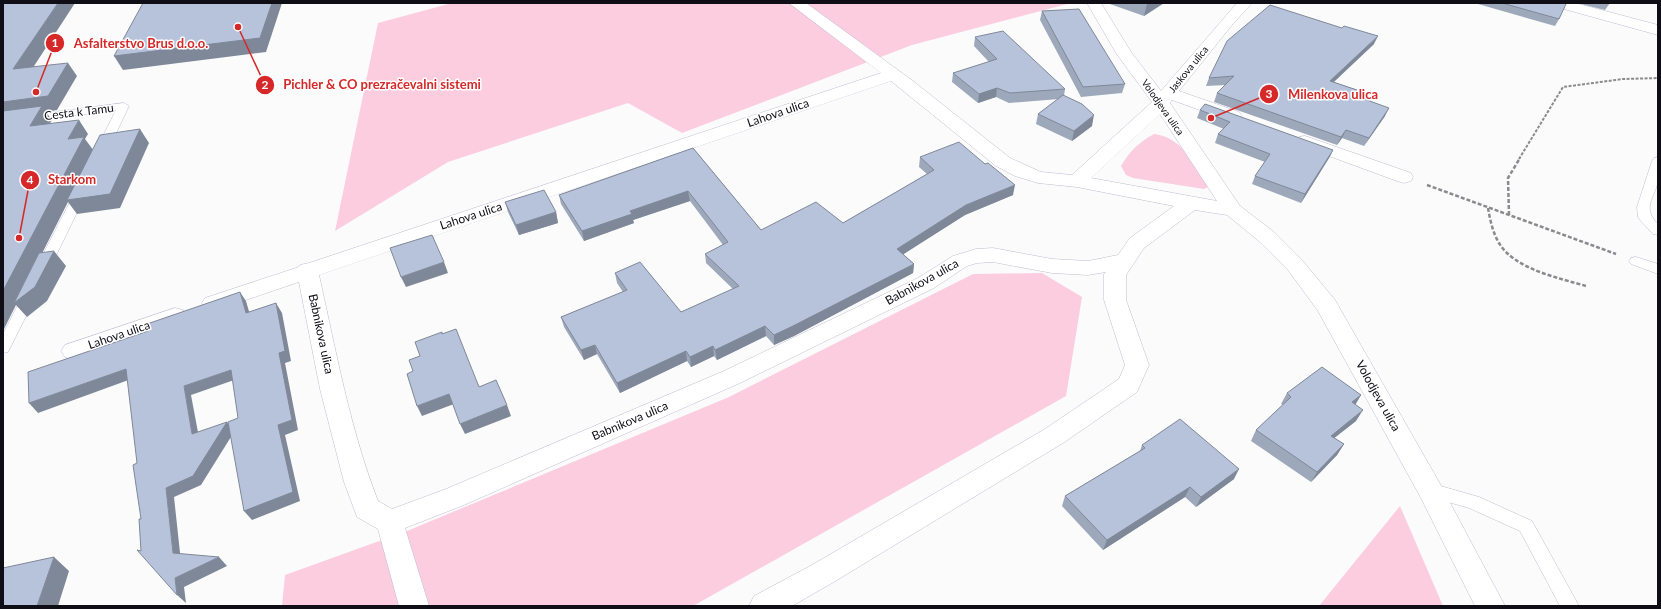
<svg xmlns="http://www.w3.org/2000/svg" width="1661" height="609" viewBox="0 0 1661 609" font-family="Lato,sans-serif">
<style>
.green{fill:#fccddf}
.lines{fill:none;stroke-linecap:round;stroke-linejoin:round}
.lane-casing{stroke:#c0bcd5;stroke-width:1}
.street-casing{stroke:#c0bcd5;stroke-width:1}
.path-far1{stroke:#8b8a8e;stroke-width:2;stroke-dasharray:3 1.5;stroke-linecap:butt}
.path{stroke:#8b8a8e;stroke-width:2.5;stroke-dasharray:4 2;stroke-linecap:butt}
.lane{fill:#fff;fill-rule:evenodd}
.street{fill:#fff;fill-rule:evenodd}
.wall{fill:#9da8bb}
.shaded-wall{fill:#7f8899}
.building{fill:#b6c3da;stroke:#7f8899}
.labels{text-anchor:middle;stroke-width:3;stroke-linejoin:round;paint-order:stroke}
.far-street-label{font-size:10px;fill:#0f0d15;stroke:#fff}
.street-label{font-size:12px;fill:#0f0d15;stroke:#fff}
.leader{fill:none;stroke:#d62828;stroke-width:1.5}
.callout-dot{fill:#d62828;stroke:#fff;stroke-width:1.5}
.mark-label{font-size:12px;text-anchor:middle;font-weight:bold;fill:#fff}
.callout-label{font-size:13px;text-anchor:middle;font-weight:bold;fill:#d62828;stroke:#fff;stroke-width:3;stroke-linejoin:round;paint-order:stroke}
</style>
<rect width="100%" height="100%" fill="#fbfbfb"/>
<g class="green">
<path d="M452,3H1071L912,45L682,133L628,103L448,162L335,231L378,23Z"/>
<path d="M1154,134C1180,136 1196,165 1210,186L1204,189L1133,178L1126,175L1121,166C1129,152 1139,142 1154,134Z"/>
<path d="M1042,273L1082,297L1066,396L693,606H282L285,575L407,531L729,397L973,274Z"/>
<path d="M1400,506L1443,606H1319Z"/>
</g>
<g class="lines">
<g class="lane-casing">
<g id="lane">
<path d="M124,103L129,106L108,150L106,152H98L96,150L116,110L3,125V119Z"/>
<path d="M1658,157C1658,165 1659,173 1658,180C1655,199 1641,207 1658,224V235L1653,234L1640,220L1638,217L1637,207L1652,161L1654,158Z"/>
<path d="M81,188L85,189L87,192L50,268L48,271L43,273L38,271L36,268L75,192L77,189Z"/>
<path d="M1636,257L1658,264V274L1631,264L1629,261L1631,258Z"/>
<path d="M30,289L35,291L37,294L8,352L3,353V334L25,291Z"/>
<path d="M1430,483L1479,497L1532,521L1579,606H1560L1520,531L1469,508L1424,495L1422,490L1424,485Z"/>
</g>
</g>
<g class="street-casing">
<g id="street">
<path d="M789,3H806L913,81L1010,158L1041,172L1072,175L1152,102L1116,53L1087,3H1101L1131,52L1161,91L1237,3H1252L1232,25L1179,91L1239,112L1242,116L1239,120L1233,121L1227,120L1172,100L1170,103L1240,206L1274,232L1302,260L1335,300L1439,482L1505,606H1475L1421,498L1318,311L1288,270L1260,242L1227,215L1195,210L1144,248L1126,275V300L1149,365L1137,392L1063,443L832,583L792,606H749L754,596L812,565L1045,429L1119,379L1125,365L1104,300V274L1106,272L1088,275L1052,273L993,262L977,263L967,266L934,288L740,383L464,505L405,528L429,606H399L378,529L357,517L344,482L320,389L299,282L213,311L205,308L202,303L205,298L299,267L300,265L309,263L881,73ZM891,81L996,166L1015,176L1038,183L1077,187L1174,206L1130,238L1118,255L1088,261L1052,259L993,248L976,249L953,256L918,278L724,371L446,489L392,509L378,501C350,429 336,351 319,275ZM1160,114L1217,201L1091,178Z"/>
<path d="M1551,3H1575L1658,25V35L1553,6Z"/>
<path d="M1305,136L1411,173L1413,177L1411,181L1404,183L1397,181L1299,145L1296,141L1299,137Z"/>
<path d="M175,308L183,310L186,316L183,322L73,360L65,357L61,351L65,345Z"/>
</g>
</g>
<path class="path-far1" d="M1519,159L1563,87L1623,79L1658,78"/>
<g class="path">
<path d="M1427,185L1616,254"/>
<path d="M1488,208C1490,220 1493,233 1499,243C1514,269 1559,278 1586,286"/>
<path d="M1509,215L1508,178L1520,158"/>
</g>
<use href="#lane" class="lane"/>
<use href="#street" class="street"/>
</g>
<g class="wall">
<path d="M1107,3H1164L1144,16Z"/>
<path d="M1479,3H1564L1559,19L1555,26L1478,4Z"/>
<path d="M1577,3H1610L1605,10Z"/>
<path d="M1042,11L1125,84L1122,93L1081,97L1040,20Z"/>
<path d="M1342,28L1374,44L1334,82L1357,90L1354,96L1385,116L1364,146L1342,138L1337,145L1214,102L1217,93L1225,85L1206,86L1209,78Z"/>
<path d="M975,37L1065,89L1064,96L1092,126L1072,141L1036,124L1038,114L1059,99L1009,103L996,97L978,103L952,82L953,73L989,62L974,46Z"/>
<path d="M1200,110L1333,150L1329,158L1301,203L1252,184L1255,176L1265,162L1215,143L1218,134L1224,129L1197,118Z"/>
<path d="M693,148L761,230L843,223L927,174L919,167L920,157L1013,195L965,215L903,254L914,264L913,273L794,336L774,345L766,336L717,360L714,356L691,367L687,361L620,393L597,354L584,360L564,327L561,317L623,292L617,283L615,273L681,312L733,289L706,263L705,254L723,245L690,201L633,220L634,223L584,241L561,204L559,195Z"/>
<path d="M505,202L556,212L558,223L519,235L508,212Z"/>
<path d="M1287,393L1361,395L1355,405L1356,421L1334,438L1344,444L1337,455L1311,482L1251,441L1256,430L1283,405L1281,404Z"/>
<path d="M1142,445L1234,479L1196,507L1185,497L1103,550L1062,506L1065,496L1140,451Z"/>
</g>
<g class="shaded-wall">
<path d="M58,3H75L23,83L13,69Z"/>
<path d="M272,3H282L266,52L123,70L114,56Z"/>
<path d="M1148,3H1164L1144,16L1147,4Z"/>
<path d="M1378,36L1374,44L1326,89L1330,81Z"/>
<path d="M68,63L77,76L57,110L46,112L52,120L40,140L3,117V102Z"/>
<path d="M997,88L996,97L978,103L979,94Z"/>
<path d="M1389,108L1385,116L1364,146L1369,138Z"/>
<path d="M1094,115L1092,126L1072,141L1074,131Z"/>
<path d="M79,120L88,134L85,139L94,151L140,129L149,143L120,208L77,214L68,202L19,299L54,251L66,266L47,301L27,317L16,305L3,331V291L68,139Z"/>
<path d="M1346,130L1342,138L1337,145L1341,137Z"/>
<path d="M1333,150L1329,158L1301,203L1305,194Z"/>
<path d="M1015,185L1013,195L965,215L896,259L897,249L966,205Z"/>
<path d="M688,191L690,201L633,220L634,223L584,241L582,231L630,211Z"/>
<path d="M556,212L558,223L519,235L516,225Z"/>
<path d="M444,262L448,273L406,287L401,277Z"/>
<path d="M914,264L913,273L794,336L774,345V335Z"/>
<path d="M240,292L246,301L252,322L246,313Z"/>
<path d="M276,303L282,313L291,361L285,363L298,430L285,435L300,501L252,520L244,511L278,425L279,353Z"/>
<path d="M765,326L766,336L717,360L715,350Z"/>
<path d="M595,345L597,354L584,360L581,350Z"/>
<path d="M713,346L714,356L691,367L690,357Z"/>
<path d="M686,351L687,361L620,393L617,383Z"/>
<path d="M126,369L134,378L38,413L29,403Z"/>
<path d="M231,370L237,379L191,395L200,443L192,434L184,386Z"/>
<path d="M449,394L454,404L422,416L417,406Z"/>
<path d="M1361,395L1355,405L1352,402Z"/>
<path d="M507,405L511,416L465,434L460,424Z"/>
<path d="M1363,410L1356,421L1324,446L1331,436Z"/>
<path d="M227,422L234,432L201,485L174,497L181,562L173,553L166,488Z"/>
<path d="M1344,444L1337,455L1311,482L1317,472Z"/>
<path d="M1239,469L1234,479L1196,507L1201,497Z"/>
<path d="M1190,487L1185,497L1103,550L1107,540Z"/>
<path d="M54,557L69,571L58,606H37Z"/>
<path d="M219,557L227,566L184,587L186,603L177,595L175,578Z"/>
</g>
<g class="building">
<path d="M3,3H58L13,69L68,63L48,96L3,102Z"/>
<path d="M143,3H272L260,38L114,56Z"/>
<path d="M1502,3H1564L1566,4L1559,19Z"/>
<path d="M1270,5L1342,28L1344,26L1378,36L1330,81L1357,90L1353,95L1389,108L1369,138L1346,130L1341,137L1217,93L1234,76L1209,78L1227,41Z"/>
<path d="M1079,9L1125,84L1083,87L1042,11Z"/>
<path d="M1003,31L1065,89L1010,93L997,88L979,94L953,73L997,59L975,37Z"/>
<path d="M1063,95L1082,104L1094,115L1074,131L1038,114Z"/>
<path d="M1205,104L1333,150L1305,194L1255,176L1270,154L1218,134L1230,122L1200,110Z"/>
<path d="M42,106L30,126L79,120L68,139L84,137L3,291V111Z"/>
<path d="M140,129L110,194L67,200L100,135Z"/>
<path d="M959,142L985,164L988,163L1015,185L966,205L897,249L914,264L793,326L774,335L765,326L715,350L713,346L690,357L686,351L617,383L595,345L581,350L561,317L627,290L615,273L640,262L681,312L739,286L705,254L728,242L688,191L630,211L632,214L582,231L559,195L693,148L761,230L816,202L843,223L934,170L920,157Z"/>
<path d="M544,190L556,212L516,225L505,202Z"/>
<path d="M432,235L444,262L401,277L390,248Z"/>
<path d="M54,251L35,287L14,303L39,253Z"/>
<path d="M240,292L246,313L276,303L285,351L279,353L292,420L278,425L293,492L244,511L228,422L238,418L231,370L184,386L192,434L227,422L193,476L166,488L173,553L219,557L175,578L177,595L137,550L141,551L139,519H141L133,465L137,463L126,369L29,403L28,372L148,331L147,324Z"/>
<path d="M456,329L479,387L496,380L507,405L460,424L449,394L417,406L407,374L413,371L409,360L420,356L415,342L442,332V334Z"/>
<path d="M1322,367L1361,395L1352,402L1363,410L1331,436L1344,444L1317,472L1256,430L1291,397L1287,393Z"/>
<path d="M1180,419L1239,469L1201,497L1190,487L1107,540L1065,496L1145,448L1142,445Z"/>
<path d="M54,557L37,606H3V568Z"/>
</g>
<g class="labels">
<g class="far-street-label">
<text transform="translate(1188 69) rotate(-51)" y="4">Jaskova ulica</text>
<text transform="translate(1163 107) rotate(55)" y="4">Volodjeva ulica</text>
</g>
<g class="street-label">
<text transform="translate(79 112) rotate(-7)" y="4">Cesta k Tamu</text>
<text transform="translate(778 113) rotate(-19)" y="4">Lahova ulica</text>
<text transform="translate(471 216) rotate(-18)" y="4">Lahova ulica</text>
<text transform="translate(922 282) rotate(-29)" y="4">Babnikova ulica</text>
<text transform="translate(321 334) rotate(78)" y="4">Babnikova ulica</text>
<text transform="translate(119 335) rotate(-19)" y="4">Lahova ulica</text>
<text transform="translate(1378 396) rotate(61)" y="4">Volodjeva ulica</text>
<text transform="translate(630 421) rotate(-23)" y="4">Babnikova ulica</text>
</g>
</g>
<path class="leader" d="M36 92L55 43M238 27L265 85M1211 118L1269 94M19 238L30 180"/>
<g class="callout-dot">
<circle cx="36" cy="92" r="4"/>
<circle cx="238" cy="27" r="4"/>
<circle cx="1211" cy="118" r="4"/>
<circle cx="19" cy="238" r="4"/>
<circle cx="55" cy="43" r="10"/>
<circle cx="265" cy="85" r="10"/>
<circle cx="1269" cy="94" r="10"/>
<circle cx="30" cy="180" r="10"/>
</g>
<g class="mark-label">
<text x="55" y="47">1</text>
<text x="265" y="89">2</text>
<text x="1269" y="98">3</text>
<text x="30" y="184">4</text>
</g>
<g class="callout-label">
<text x="141" y="48">Asfalterstvo Brus d.o.o.</text>
<text x="382" y="89">Pichler &amp; CO prezračevalni sistemi</text>
<text x="1333" y="99">Milenkova ulica</text>
<text x="72" y="184">Starkom</text>
</g>
<rect width="1661" height="609" fill="none" stroke="#0f0d15" stroke-width="8"/>
</svg>
